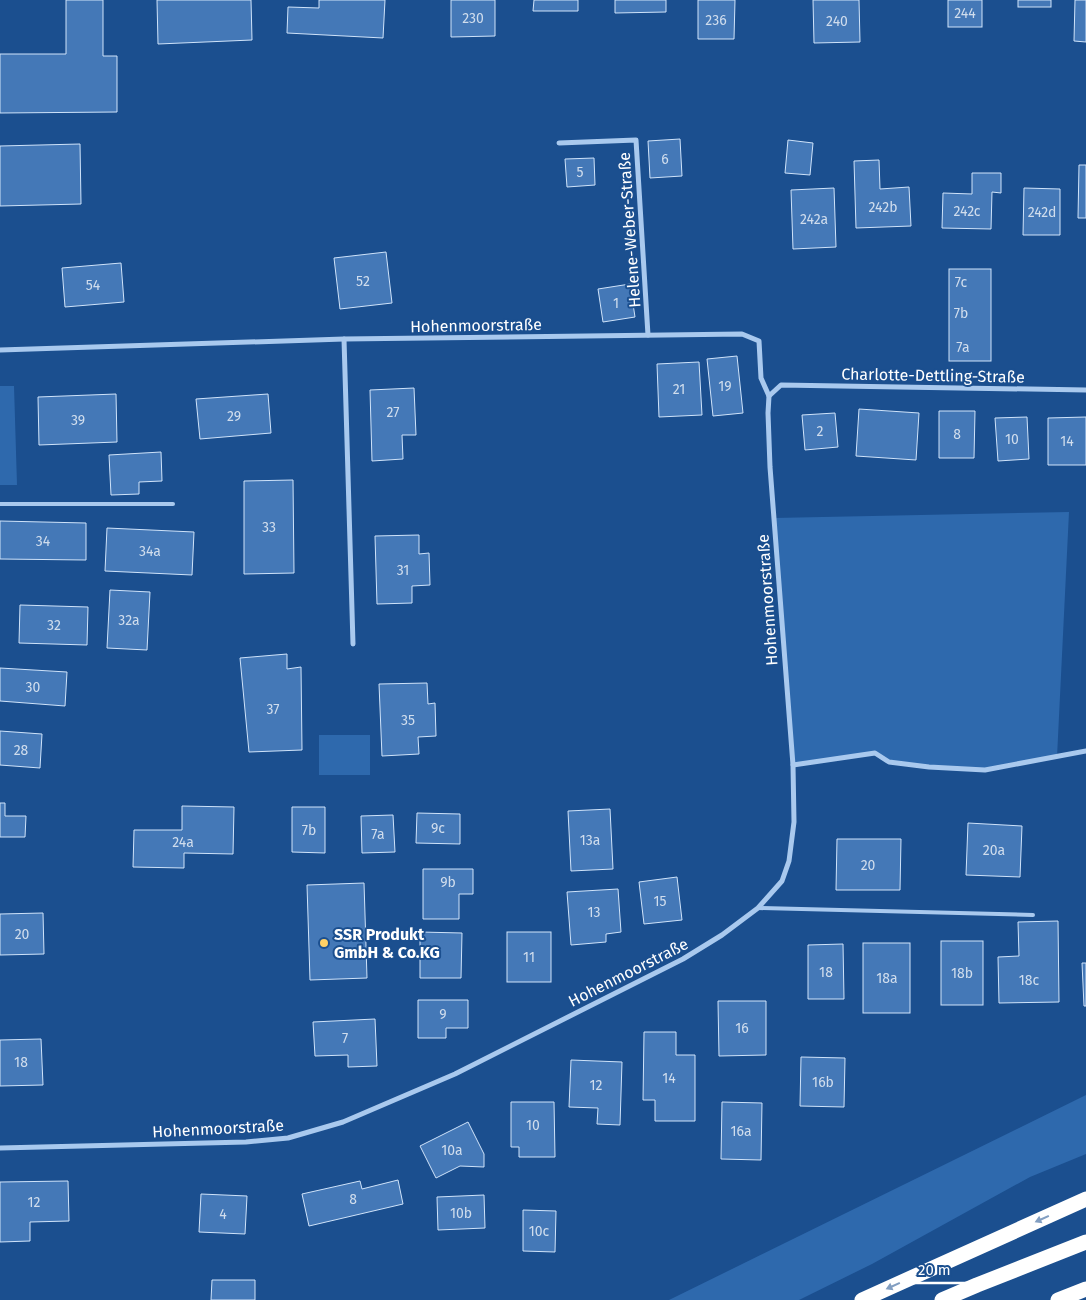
<svg xmlns="http://www.w3.org/2000/svg" width="1086" height="1300" viewBox="0 0 1086 1300" font-family="'Fira Sans',sans-serif">
<style>
.green{fill:#2e69ad}
.building{fill:#4478b7;stroke:#cfe3fa}
.lines{fill:none;stroke-linecap:round;stroke-linejoin:round}
.lane{stroke:#a9c9ee;stroke-width:4}
.street{stroke:#a9c9ee;stroke-width:5}
.highway{stroke:#fff;stroke-width:15}
.oneway{fill:#829ec1}
.poi-dot{fill:#ffd166;stroke:#1b4f8f;stroke-width:2}
.labels{text-anchor:middle;stroke-width:4;stroke-linejoin:round;paint-order:stroke}
.number-label{font-size:14px;fill:#d0dded}
.street-label{font-size:16px;fill:#fff;stroke:#1b4f8f}
.poi-label{font-size:16px;font-weight:bold;fill:#fff;stroke:#1b4f8f;text-anchor:start}
</style>
<rect width="100%" height="100%" fill="#1b4f8f"/>
<g class="green">
<path d="M0,386H14L17,485H0Z"/>
<path d="M1069,512L1057,757L985,770L889,762L875,753L793,765L774,518Z"/>
<rect x="319" y="735" width="51" height="40"/>
<path d="M1086,1095V1154L1030,1177L872,1264L799,1300H669Z"/>
</g>
<g class="building">
<path d="M66,0H103V56H117V112L0,113V54H66Z"/>
<path d="M157,0H251L252,40L158,44Z"/>
<path d="M319,0H385L383,38L287,33L288,7L319,8Z"/>
<path d="M451,0H495V36L451,37Z"/>
<path d="M534,0H578V11H533Z"/>
<path d="M615,0H666V12L615,13Z"/>
<path d="M698,0H735L734,39H698Z"/>
<path d="M813,0H859L860,42L814,43Z"/>
<rect x="948" y="0" width="34" height="27"/>
<rect x="1018" y="0" width="33" height="7"/>
<path d="M1075,0H1086V42L1074,41Z"/>
<path d="M680,139L682,176L650,178L648,141Z"/>
<path d="M788,140L813,143L810,175L785,173Z"/>
<path d="M80,144L81,204L0,206V146Z"/>
<path d="M594,158L595,185L567,187L565,159Z"/>
<path d="M879,160L880,189L909,187L911,226L856,228L854,161Z"/>
<path d="M1079,165H1086V218H1078Z"/>
<path d="M972,173H1001V193L992,192L991,229L942,228L943,193L972,194Z"/>
<path d="M834,188L836,247L793,249L791,190Z"/>
<path d="M1024,188L1060,189V235H1023Z"/>
<path d="M386,252L392,303L340,309L334,258Z"/>
<path d="M121,263L124,302L65,307L62,268Z"/>
<rect x="949" y="269" width="42" height="92"/>
<path d="M630,284L635,317L603,322L598,289Z"/>
<path d="M737,356L743,413L713,416L707,359Z"/>
<path d="M699,362L702,415L659,417L657,364Z"/>
<path d="M414,388L416,435H402L403,459L372,461L370,390Z"/>
<path d="M116,394L117,442L39,445L38,397Z"/>
<path d="M268,394L271,433L200,439L196,399Z"/>
<path d="M859,409L919,413L916,460L856,456Z"/>
<path d="M939,411H975L974,458H939Z"/>
<path d="M835,413L838,447L805,450L802,415Z"/>
<path d="M1027,417L1029,459L998,461L995,418Z"/>
<path d="M1086,417V465H1048V418Z"/>
<path d="M161,452L162,481L139,482V494L111,495L109,455Z"/>
<path d="M293,480L294,573L244,574V481Z"/>
<path d="M0,521L86,523V560L0,559Z"/>
<path d="M107,528L194,532L192,575L105,571Z"/>
<path d="M419,535V554L429,553L430,585L412,586V603L377,604L375,536Z"/>
<path d="M110,590L150,592L147,650L107,648Z"/>
<path d="M20,605L88,607L87,645L19,643Z"/>
<path d="M287,654V669L301,667L302,750L249,752L240,658Z"/>
<path d="M0,668L67,672L65,706L0,701Z"/>
<path d="M427,683L428,704L435,703L436,736L418,737L419,754L382,756L379,684Z"/>
<path d="M0,731L42,734L40,768L0,765Z"/>
<path d="M0,803H5V816H26L25,837H0Z"/>
<path d="M182,806L234,807L233,854L184,853V868L133,867L134,830H182Z"/>
<path d="M292,807H325V853L292,852Z"/>
<path d="M610,809L613,869L571,871L568,811Z"/>
<path d="M417,813L460,814V844L416,843Z"/>
<path d="M393,815L395,852L362,853L361,816Z"/>
<path d="M968,823L1022,826L1020,877L966,875Z"/>
<path d="M837,839H901L900,890H836Z"/>
<path d="M423,869H473V894H459V919H423Z"/>
<path d="M677,877L682,920L644,924L639,882Z"/>
<path d="M364,883L367,978L310,980L307,885Z"/>
<path d="M618,889L621,932L606,934V942L571,945L567,892Z"/>
<path d="M43,913L44,954L0,955V914Z"/>
<path d="M1058,921L1059,1002L999,1003L998,957L1019,956L1018,922Z"/>
<path d="M420,932L462,933L461,978H420Z"/>
<rect x="507" y="932" width="44" height="50"/>
<rect x="941" y="941" width="42" height="64"/>
<rect x="863" y="943" width="47" height="70"/>
<path d="M843,944L844,999H808V945Z"/>
<path d="M1082,963H1086V1006H1084Z"/>
<path d="M418,1000H468V1028H446V1038H418Z"/>
<path d="M718,1001H766V1055L719,1056Z"/>
<path d="M375,1019L377,1066L348,1067V1055L315,1056L313,1022Z"/>
<path d="M644,1032H676V1055H695V1121H655V1100H643Z"/>
<path d="M41,1039L43,1085L0,1086V1040Z"/>
<path d="M801,1057L845,1058L844,1107L800,1106Z"/>
<path d="M571,1060L622,1062L620,1125L597,1124L598,1108L569,1107Z"/>
<path d="M511,1102H554L555,1157H519V1147H511Z"/>
<path d="M722,1102L762,1103L761,1160L721,1159Z"/>
<path d="M468,1122L484,1154V1167L460,1166L436,1178L420,1146Z"/>
<path d="M398,1180L403,1204L309,1226L302,1194L360,1181L362,1189Z"/>
<path d="M68,1181L69,1221L30,1222V1241L0,1242V1182Z"/>
<path d="M201,1194L247,1196L245,1234L199,1232Z"/>
<path d="M484,1195L485,1228L438,1230L437,1197Z"/>
<path d="M523,1210L556,1211L555,1252L523,1251Z"/>
<path d="M212,1280H255V1300H211Z"/>
</g>
<g class="lines">
<g class="lane">
<path d="M0,504H173"/>
<path d="M758,908L1033,915"/>
</g>
<g class="street">
<path d="M559,143L636,140L648,335"/>
<path d="M344,339L353,644"/>
<path d="M0,350L344,339L742,334L759,341L761,378L769,396"/>
<path d="M793,765L875,753L889,762L929,767L985,770L1086,751"/>
<path d="M0,1148L246,1142L288,1138L343,1122L455,1074L683,959L722,935L758,908L782,881L789,861L794,822L793,765L770,467L768,413L769,396L781,385L1086,390"/>
</g>
<g class="highway">
<path d="M862,1300L1086,1199"/>
<path d="M942,1300L977,1285L1086,1242"/>
<path d="M1058,1300L1086,1289"/>
</g>
</g>
<defs><path id="oneway-solid" d="M-6-.8H1V-3.2L6.5 0L1 3.2V.8H-6Z" transform="scale(1.25)"/></defs>
<g class="oneway">
<use href="#oneway-solid" transform="translate(1042 1219) rotate(156)"/>
<use href="#oneway-solid" transform="translate(893 1286) rotate(156)"/>
</g>
<circle class="poi-dot" cx="324" cy="943" r="5"/>
<g class="labels">
<g class="number-label">
<text x="965" y="18">244</text>
<text x="473" y="23">230</text>
<text x="716" y="25">236</text>
<text x="837" y="26">240</text>
<text x="665" y="164">6</text>
<text x="580" y="177">5</text>
<text x="883" y="212">242b</text>
<text x="967" y="216">242c</text>
<text x="1042" y="217">242d</text>
<text x="814" y="224">242a</text>
<text x="363" y="286">52</text>
<text x="961" y="287">7c</text>
<text x="93" y="290">54</text>
<text x="616" y="308">1</text>
<text x="961" y="318">7b</text>
<text x="963" y="352">7a</text>
<text x="725" y="391">19</text>
<text x="679" y="394">21</text>
<text x="393" y="417">27</text>
<text x="234" y="421">29</text>
<text x="78" y="425">39</text>
<text x="820" y="436">2</text>
<text x="957" y="439">8</text>
<text x="1012" y="444">10</text>
<text x="1067" y="446">14</text>
<text x="269" y="532">33</text>
<text x="43" y="546">34</text>
<text x="150" y="556">34a</text>
<text x="403" y="575">31</text>
<text x="129" y="625">32a</text>
<text x="54" y="630">32</text>
<text x="33" y="692">30</text>
<text x="273" y="714">37</text>
<text x="408" y="725">35</text>
<text x="21" y="755">28</text>
<text x="438" y="833">9c</text>
<text x="309" y="835">7b</text>
<text x="378" y="839">7a</text>
<text x="590" y="845">13a</text>
<text x="183" y="847">24a</text>
<text x="994" y="855">20a</text>
<text x="868" y="870">20</text>
<text x="448" y="887">9b</text>
<text x="660" y="906">15</text>
<text x="594" y="917">13</text>
<text x="22" y="939">20</text>
<text x="529" y="962">11</text>
<text x="826" y="977">18</text>
<text x="962" y="978">18b</text>
<text x="887" y="983">18a</text>
<text x="1029" y="985">18c</text>
<text x="443" y="1019">9</text>
<text x="742" y="1033">16</text>
<text x="345" y="1043">7</text>
<text x="21" y="1067">18</text>
<text x="669" y="1083">14</text>
<text x="823" y="1087">16b</text>
<text x="596" y="1090">12</text>
<text x="533" y="1130">10</text>
<text x="741" y="1136">16a</text>
<text x="452" y="1155">10a</text>
<text x="353" y="1204">8</text>
<text x="34" y="1207">12</text>
<text x="461" y="1218">10b</text>
<text x="223" y="1219">4</text>
<text x="539" y="1236">10c</text>
</g>
<g class="street-label">
<text transform="translate(629 230) rotate(-94)" y="6">Helene-Weber-Straße</text>
<text transform="translate(476 325) rotate(-1)" y="6">Hohenmoorstraße</text>
<text transform="translate(933 375) rotate(1)" y="6">Charlotte-Dettling-Straße</text>
<text transform="translate(767 600) rotate(-94)" y="6">Hohenmoorstraße</text>
<text transform="translate(628 972) rotate(-27)" y="6">Hohenmoorstraße</text>
<text transform="translate(218 1128) rotate(-3)" y="6">Hohenmoorstraße</text>
</g>
<g class="poi-label">
<text x="334" y="940">SSR Produkt<tspan x="334" dy="18">GmbH &amp; Co.KG</tspan></text>
</g>
</g>
<path d="M911 1275v8h75v-8" fill="none" stroke="#ffffff" stroke-width="2.5"/>
<text x="918" y="1275" font-size="15" fill="#ffffff" stroke="#1b4f8f" stroke-width="4" paint-order="stroke">20 m</text>
</svg>
